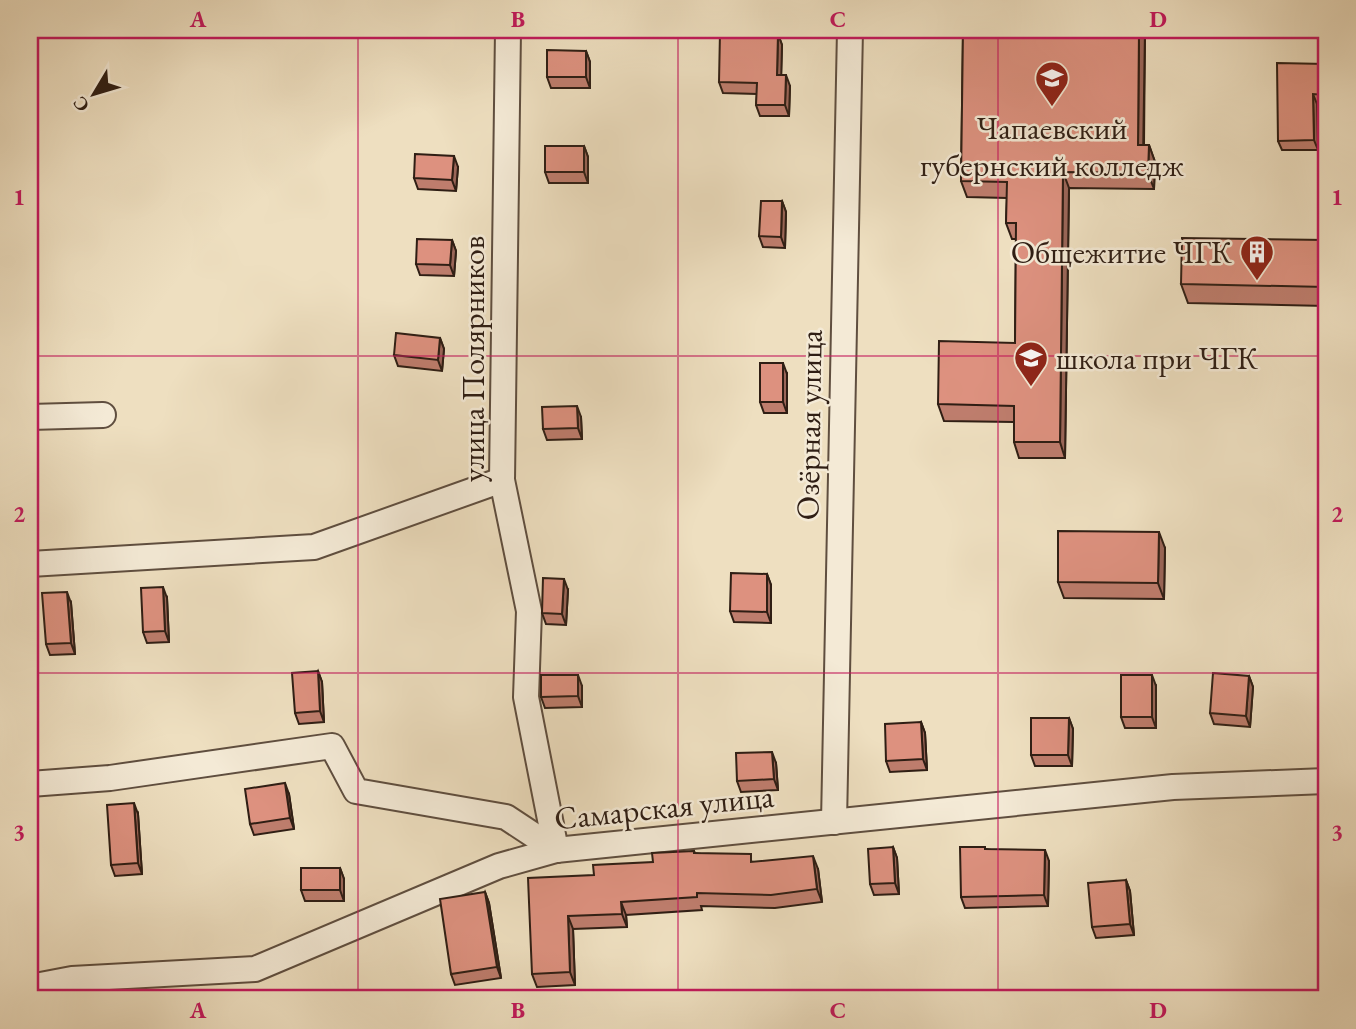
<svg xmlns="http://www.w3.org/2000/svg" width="1356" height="1029" viewBox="0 0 1356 1029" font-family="'EB Garamond',serif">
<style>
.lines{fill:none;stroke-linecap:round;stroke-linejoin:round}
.street-casing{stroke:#5f4e3f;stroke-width:28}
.street{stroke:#f4ead6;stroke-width:24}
.wall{fill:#be7d6d;stroke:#2f1e14;stroke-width:2}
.shaded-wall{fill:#9b6659;stroke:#2f1e14;stroke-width:2}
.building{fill:#dd917f;stroke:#2f1e14;stroke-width:2}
.grid{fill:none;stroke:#c2185b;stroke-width:2;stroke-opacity:0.55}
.labels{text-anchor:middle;stroke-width:5;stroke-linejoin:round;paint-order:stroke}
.poi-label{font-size:32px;fill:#2f1e14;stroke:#f4ead6}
.street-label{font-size:32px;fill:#2f1e14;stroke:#f4ead6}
.neatline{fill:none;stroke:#c2185b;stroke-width:2.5}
.grid-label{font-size:23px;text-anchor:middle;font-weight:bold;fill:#c2185b}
</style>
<rect width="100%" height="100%" fill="#eedfc0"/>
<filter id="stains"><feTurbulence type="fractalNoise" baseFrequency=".00286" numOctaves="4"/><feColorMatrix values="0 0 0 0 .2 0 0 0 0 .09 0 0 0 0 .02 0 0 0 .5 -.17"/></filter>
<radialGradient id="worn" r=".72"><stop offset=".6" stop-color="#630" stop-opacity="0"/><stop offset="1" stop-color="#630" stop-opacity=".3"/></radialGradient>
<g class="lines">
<g class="street-casing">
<g id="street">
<path d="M508,30L502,480L529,611L526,697L556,850"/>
<path d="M30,417L103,415"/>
<path d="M30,564L314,547L502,480"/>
<path d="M30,784L110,778L332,746L356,791L506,817L556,850"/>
<path d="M834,822L850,30"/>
<path d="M30,987L72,979L255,969L499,866L556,850L1173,787L1326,781"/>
</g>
</g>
<use href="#street" class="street"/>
</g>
<g class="wall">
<path d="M963,30H1145L1144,145H1149L1155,162L1154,189L1069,188L1065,458H1019L1014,442V422L944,421L938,404L1015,343L1016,239H1012L1006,223L1007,198L967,197L961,181Z"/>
<path d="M778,34L782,45L781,75L790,86L789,116H760L756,105L757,94L723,93L719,82Z"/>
<path d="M586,51L590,62V88H551L547,77Z"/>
<path d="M1326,64V104H1317L1318,150H1282L1278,141Z"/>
<path d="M584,146L588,157V183H549L545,172Z"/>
<path d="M458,167L456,191L418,189L414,178Z"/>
<path d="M782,201L786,212L785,248L763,247L759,236Z"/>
<path d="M452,240L456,251L454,276L420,275L416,264Z"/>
<path d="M1326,240V306L1188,303L1181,284Z"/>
<path d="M440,338L444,349L442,371L398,366L394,355Z"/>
<path d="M787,374V413H764L760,402Z"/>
<path d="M581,417L582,439L547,440L543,429Z"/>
<path d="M1165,548L1164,599L1064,598L1058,582Z"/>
<path d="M767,574L771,585V623L734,622L730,611Z"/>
<path d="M568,590L566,625L546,624L542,613Z"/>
<path d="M167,598L169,642L147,643L143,632Z"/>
<path d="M71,603L75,654L50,655L46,644Z"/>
<path d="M318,671L322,682L324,722L299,724L295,713Z"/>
<path d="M1249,676L1253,687L1250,727L1214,724L1210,713Z"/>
<path d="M582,686V707L545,708L541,697Z"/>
<path d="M1156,686V728H1125L1121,717Z"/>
<path d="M1069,718L1073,729L1072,766H1035L1031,755Z"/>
<path d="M921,722L925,733L927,770L890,772L886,761Z"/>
<path d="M776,763L778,790L741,792L737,781Z"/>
<path d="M289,794L294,829L254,835L250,824Z"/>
<path d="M138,814L142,874L115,876L111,865Z"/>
<path d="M893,847L897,858L899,894L874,895L870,884Z"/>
<path d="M986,849L1049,861L1048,906L965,908L961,897Z"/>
<path d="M694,851L695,853L754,862L818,869L822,902L775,908L701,906L702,910L626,915L627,927L573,929L575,985L537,987L532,974L594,875L653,862Z"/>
<path d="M340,868L344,879V901H305L301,890Z"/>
<path d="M1126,880L1130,891L1134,935L1096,938L1092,927Z"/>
<path d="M485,892L489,903L501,978L455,985L451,974Z"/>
</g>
<g class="shaded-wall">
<path d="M1139,30H1145L1143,161L1138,145Z"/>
<path d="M778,34L782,45L781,86L777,75Z"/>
<path d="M586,51L590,62V88L586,77Z"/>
<path d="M786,75L790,86L789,116L785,105Z"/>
<path d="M1313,94L1317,104L1318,150L1314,140Z"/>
<path d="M1149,145L1155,162L1154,189L1148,173Z"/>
<path d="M584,146L588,157V183L584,172Z"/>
<path d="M454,156L458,167L456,191L452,180Z"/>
<path d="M1063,172L1069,188L1065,458L1060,442Z"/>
<path d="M782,201L786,212L785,248L781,237Z"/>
<path d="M452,240L456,251L454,276L450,265Z"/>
<path d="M440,338L444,349L442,371L438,360Z"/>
<path d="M783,363L787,374V413L783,402Z"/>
<path d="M577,406L581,417L582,439L578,428Z"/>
<path d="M1159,532L1165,548L1164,599L1158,583Z"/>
<path d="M767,574L771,585V623L767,612Z"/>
<path d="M564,579L568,590L566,625L562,614Z"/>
<path d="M163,587L167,598L169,642L165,631Z"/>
<path d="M67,592L71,603L75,654L71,643Z"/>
<path d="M318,671L322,682L324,722L320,711Z"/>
<path d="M578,675L582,686V707L578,696Z"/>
<path d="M1152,675L1156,686V728L1152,717Z"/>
<path d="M1249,676L1253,687L1250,727L1246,716Z"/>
<path d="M1069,718L1073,729L1072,766L1068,755Z"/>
<path d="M921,722L925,733L927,770L923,759Z"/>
<path d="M772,752L776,763L778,790L774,779Z"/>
<path d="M285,783L289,794L294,829L290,818Z"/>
<path d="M134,803L138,814L142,874L138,863Z"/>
<path d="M893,847L897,858L899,894L895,883Z"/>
<path d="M1045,850L1049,861L1048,906L1044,895Z"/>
<path d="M813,856L818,869L822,902L817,889Z"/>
<path d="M340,868L344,879V901L340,890Z"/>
<path d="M1126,880L1130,891L1134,935L1130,924Z"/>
<path d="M485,892L489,903L501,978L497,967Z"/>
<path d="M621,902L626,915L627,927L622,914Z"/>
<path d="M568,916L573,929L575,985L570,972Z"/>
</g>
<g class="building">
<path d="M963,30H1139L1138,145H1149L1148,173L1063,172L1060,442H1014V406L938,404L939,341L1015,343L1016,223H1006L1007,182L961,181Z"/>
<path d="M720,32L778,34L777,75H786L785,105H756L757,83L719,82Z"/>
<path d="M547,50L586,51V77H547Z"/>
<path d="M1277,63L1326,64V95L1313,94L1314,140L1278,141Z"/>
<rect x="545" y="146" width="39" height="26"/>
<path d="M415,154L454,156L452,180L414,178Z"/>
<path d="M761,201H782L781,237L759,236Z"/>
<path d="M1182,238L1326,240V287L1181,284Z"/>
<path d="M417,239L452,240L450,265L416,264Z"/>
<path d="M396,333L440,338L438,360L394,355Z"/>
<rect x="760" y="363" width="23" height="39"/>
<path d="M577,406L578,428L543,429L542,407Z"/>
<path d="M1058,531L1159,532L1158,583L1058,582Z"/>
<path d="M731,573L767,574V612L730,611Z"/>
<path d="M543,578L564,579L562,614L542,613Z"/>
<path d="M163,587L165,631L143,632L141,588Z"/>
<path d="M67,592L71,643L46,644L42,593Z"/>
<path d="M318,671L320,711L295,713L292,673Z"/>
<path d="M1213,673L1249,676L1246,716L1210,713Z"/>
<path d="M541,675H578V696L541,697Z"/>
<rect x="1121" y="675" width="31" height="42"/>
<path d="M1031,718H1069L1068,755H1031Z"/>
<path d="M921,722L923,759L886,761L885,724Z"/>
<path d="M772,752L774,779L737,781L736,753Z"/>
<path d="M285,783L290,818L250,824L245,789Z"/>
<path d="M134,803L138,863L111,865L107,805Z"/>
<path d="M893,847L895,883L870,884L868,849Z"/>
<path d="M960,847H985V849L1045,850L1044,895L961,897Z"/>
<path d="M694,851V853L751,854V862L813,856L817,889L771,895L697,893V897L621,902L622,914L568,916L570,972L532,974L528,878L594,875L593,865L653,862L652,853Z"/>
<rect x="301" y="868" width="39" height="22"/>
<path d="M1126,880L1130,924L1092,927L1088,883Z"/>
<path d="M485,892L497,967L451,974L440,899Z"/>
</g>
<path class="grid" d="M358,30V999M678,30V999M998,30V999M30,356H1326M30,673H1326"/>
<defs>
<g id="university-pin" transform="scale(1.75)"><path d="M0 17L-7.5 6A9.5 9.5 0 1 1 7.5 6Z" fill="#8f2418" stroke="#f4ead6"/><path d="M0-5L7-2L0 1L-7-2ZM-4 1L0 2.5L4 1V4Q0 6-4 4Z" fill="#fff"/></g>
<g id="building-pin" transform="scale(1.75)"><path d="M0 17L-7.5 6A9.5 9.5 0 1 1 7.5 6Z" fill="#8f2418" stroke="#f4ead6"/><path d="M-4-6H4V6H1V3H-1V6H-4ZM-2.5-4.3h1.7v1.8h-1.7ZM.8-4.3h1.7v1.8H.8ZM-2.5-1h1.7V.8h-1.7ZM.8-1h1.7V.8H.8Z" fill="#fff"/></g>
<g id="school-pin" transform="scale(1.75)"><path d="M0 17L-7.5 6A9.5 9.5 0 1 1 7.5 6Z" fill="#8f2418" stroke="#f4ead6"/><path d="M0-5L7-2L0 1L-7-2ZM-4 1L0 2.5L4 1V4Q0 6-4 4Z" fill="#fff"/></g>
</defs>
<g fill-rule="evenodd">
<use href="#university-pin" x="1052" y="78"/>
<use href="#building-pin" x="1257" y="252"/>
<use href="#school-pin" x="1031" y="358"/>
</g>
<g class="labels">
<g class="poi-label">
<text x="1052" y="139">Чапаевский<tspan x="1052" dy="37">губернский колледж</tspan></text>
<text x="1232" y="263" text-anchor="end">Общежитие ЧГК</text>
<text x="1056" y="369" text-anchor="start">школа при ЧГК</text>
</g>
<g class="street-label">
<text transform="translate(473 359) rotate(-90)" y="11">улица Полярников</text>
<text transform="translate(809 425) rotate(-89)" y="11">Озёрная улица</text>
<text transform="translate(664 807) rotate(-6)" y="11">Самарская улица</text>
</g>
</g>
<rect width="1356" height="1029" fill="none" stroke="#eedfc0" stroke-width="77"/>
<g transform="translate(94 94) rotate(232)" stroke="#f4ead6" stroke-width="5" paint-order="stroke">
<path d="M0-5L12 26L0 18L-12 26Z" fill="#2f1e14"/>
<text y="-10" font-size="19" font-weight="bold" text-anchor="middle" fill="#2f1e14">С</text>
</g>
<rect x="38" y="38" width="1280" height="952" class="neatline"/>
<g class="grid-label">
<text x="198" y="27">A</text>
<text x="518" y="27">B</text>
<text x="838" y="27">C</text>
<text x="1158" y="27">D</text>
<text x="19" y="205">1</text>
<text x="1337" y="205">1</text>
<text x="19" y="522">2</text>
<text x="1337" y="522">2</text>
<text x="19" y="840">3</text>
<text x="1337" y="840">3</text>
<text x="198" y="1018">A</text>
<text x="518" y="1018">B</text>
<text x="838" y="1018">C</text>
<text x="1158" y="1018">D</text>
</g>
<rect width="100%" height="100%" filter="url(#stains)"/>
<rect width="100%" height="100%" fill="url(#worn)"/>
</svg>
